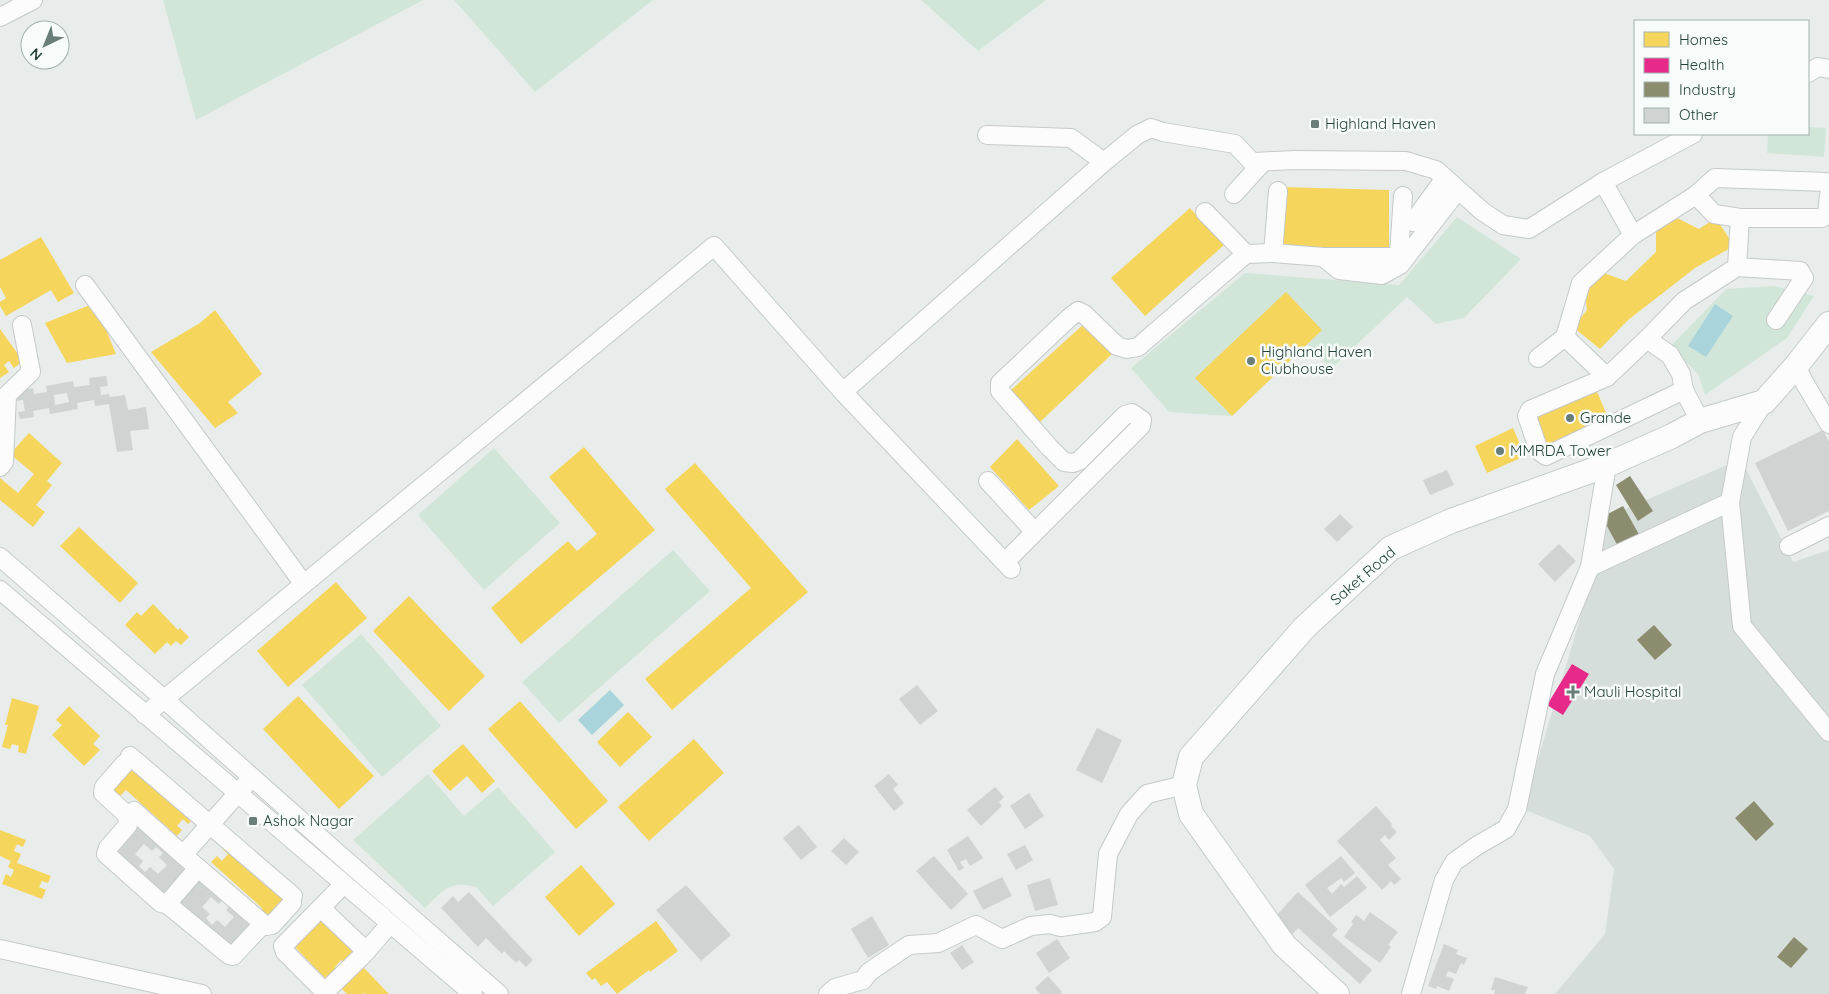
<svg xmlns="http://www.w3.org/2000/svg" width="1829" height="994" viewBox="0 0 1829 994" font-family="Quicksand,sans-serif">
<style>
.built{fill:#d6dedb}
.green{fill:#d1e6d8}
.water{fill:#a9d4db}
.homes{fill:#f6d55c}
.health{fill:#e7298a}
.industry{fill:#8c8c6e}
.building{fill:#cfd4d2;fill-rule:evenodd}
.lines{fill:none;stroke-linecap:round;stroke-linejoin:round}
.minor-casing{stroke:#c5cac8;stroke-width:20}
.secondary-casing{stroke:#c3cbc8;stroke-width:26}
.minor{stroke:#fcfcfc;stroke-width:18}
.secondary{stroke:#fcfcfc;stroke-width:24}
.poi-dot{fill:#697e78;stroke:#f7fbf9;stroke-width:2}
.labels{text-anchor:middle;stroke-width:5;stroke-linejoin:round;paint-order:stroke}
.poi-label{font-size:15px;fill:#24423a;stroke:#f7fbf9;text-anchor:start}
.street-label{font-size:15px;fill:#24423a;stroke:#f7fbf9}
</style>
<rect width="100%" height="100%" fill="#e8edeb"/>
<path class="built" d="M1741,459L1793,562L1829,550V994H1555L1605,934L1614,869L1590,836L1523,809L1611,515Z"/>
<g class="green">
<path d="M163,0H423L196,120Z"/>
<path d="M454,0H653L535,92Z"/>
<path d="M921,0H1046L978,51Z"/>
<path d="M1808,127L1826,128L1824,157L1767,153L1768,134H1808Z"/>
<path d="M1457,217L1521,259L1464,318L1436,324L1407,297L1331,369L1307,344L1232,416L1169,412L1131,368L1245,273L1399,285Z"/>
<path d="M1774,286L1814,296L1787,338L1705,395L1698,374L1670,347L1726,289Z"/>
<path d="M494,448L560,523L484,590L418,515Z"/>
<path d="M673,550L710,591L559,723L522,682Z"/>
<path d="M361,634L441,726L382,777L302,685Z"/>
<path d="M428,774L464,816L498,787L555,852L493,906L476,887C449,880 443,891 425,908L353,840Z"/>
</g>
<g class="water">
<path d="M1715,304L1733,316L1706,357L1688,346Z"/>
<path d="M610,690L624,705L592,735L578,720Z"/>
</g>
<g class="homes">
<path d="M1282,187L1389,190V249L1281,247Z"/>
<path d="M1190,208L1224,245L1145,316L1111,278Z"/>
<path d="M1675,217L1699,229L1716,218L1734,246L1695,268L1628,320L1600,349L1573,327L1587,310L1584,288L1601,272L1626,281L1656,252V230Z"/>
<path d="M41,237L74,293L58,302L51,290L6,316L0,306V302L6,298L0,287V260Z"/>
<path d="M1286,292L1322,330L1232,416L1195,378Z"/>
<path d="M95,303L116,354L67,363L45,323Z"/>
<path d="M215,310L262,374L228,402L238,413L215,428L151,352L200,323Z"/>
<path d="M1085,323L1112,354L1040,422L1011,390Z"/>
<path d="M0,329L23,361L14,368L9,361L4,365L9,372L0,378Z"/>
<path d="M1595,387L1610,422L1545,449L1530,415Z"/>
<path d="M1513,428L1525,456L1487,473L1475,446Z"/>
<path d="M29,433L62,463L47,481L52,485L36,505L45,512L33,527L0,500V478L18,493L34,474L10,454Z"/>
<path d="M1017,439L1059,486L1029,510L990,467Z"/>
<path d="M584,447L655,530L521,644L491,608L568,541L577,551L597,534L549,477Z"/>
<path d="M695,463L808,592L672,710L645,679L751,588L665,489Z"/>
<path d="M79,527L138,583L120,603L60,546Z"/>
<path d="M336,582L367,618L288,687L257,651Z"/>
<path d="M409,596L485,676L449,711L373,631Z"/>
<path d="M153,604L178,630L180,628L189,637L181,645L176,641L171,646L167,642L155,654L125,625L137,612L141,616Z"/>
<path d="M298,696L374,776L339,809L263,729Z"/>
<path d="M12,698L39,706L26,754L18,752L19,746L12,744L10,749L2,747L8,725H5Z"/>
<path d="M520,701L608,801L576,829L488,729Z"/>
<path d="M69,706L100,736L93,744L100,750L84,766L52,735L62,725L56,720Z"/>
<path d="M628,712L652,737L620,767L597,742Z"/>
<path d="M694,739L724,773L649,841L618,807Z"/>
<path d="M463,744L495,781L482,793L467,776L450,791L432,771Z"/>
<path d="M134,766L193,819L188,824L183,819L177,826L182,830L177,836L126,790L120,796L112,790Z"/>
<path d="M0,830L26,840L23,847L17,844L14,851L21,854L17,863L51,876L48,883L42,881L39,887L46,890L42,899L2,884L6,874L11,877L14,870L8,867L11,861L0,856Z"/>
<path d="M227,845L286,898L268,919L260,913L262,908L211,862L217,856L222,861L228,854L223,850Z"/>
<path d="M581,865L615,904L579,936L545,897Z"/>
<path d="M317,916L355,954L345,964L341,960L335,967L339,971L328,981L294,946L310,931L306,927Z"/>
<path d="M656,921L678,951L650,972L649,970L617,994L607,982L601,986L595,978L592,980L586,973Z"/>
<path d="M363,967L389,994H365L364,993L362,994H347L341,988Z"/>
</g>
<path class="health" d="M1572,664L1589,674L1563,715L1547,705Z"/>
<g class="industry">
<path d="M1630,476L1653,511L1638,521L1616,485Z"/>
<path d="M1623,506L1641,538L1620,550L1602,517Z"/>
<path d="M1654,625L1672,645L1655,660L1637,640Z"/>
<path d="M1754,801L1774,824L1756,841L1735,818Z"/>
<path d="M1794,937L1808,949L1791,968L1777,957Z"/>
</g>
<g class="building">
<path d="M106,376L108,386L100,387L101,395L109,394L110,397L125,395L128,410L146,407L149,429L130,431L133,450L117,452L109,404L95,406L94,400L77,403L78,409L50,414L49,408L33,411L34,417L20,419L18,412L25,411L23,400L17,401L15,391L33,388L34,394L47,392L46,386L73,381L74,387L90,385L89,378ZM67,393L69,402L55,405L54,395Z"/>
<path d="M1823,430L1829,442V511L1788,531L1755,463Z"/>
<path d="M1447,470L1454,485L1430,495L1423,480Z"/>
<path d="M1340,514L1353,527L1337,542L1324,529Z"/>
<path d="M1559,544L1576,561L1555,582L1538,564Z"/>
<path d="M917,685L938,711L920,725L899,699Z"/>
<path d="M1097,728L1122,740L1102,783L1076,770Z"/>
<path d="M889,774L898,785L893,789L904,803L894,811L874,786Z"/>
<path d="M995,787L1004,797L999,802L1002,806L981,826L967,810Z"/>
<path d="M1029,793L1044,816L1025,829L1010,806Z"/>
<path d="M1376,806L1392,824L1391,826L1397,832L1389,840L1385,835L1380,840L1396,858L1388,865L1401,879L1394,885L1391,881L1382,890L1337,841Z"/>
<path d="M136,821L188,868L160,899L108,852ZM144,844L152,851L156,847L163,853L159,857L167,865L158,874L150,867L145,872L139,866L143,861L135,854Z"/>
<path d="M799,825L817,847L801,860L783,838Z"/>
<path d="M968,836L983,858L970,866L966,859L960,862L964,868L959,871L947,850Z"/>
<path d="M844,838L859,852L846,865L831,851Z"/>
<path d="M1025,845L1033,860L1016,870L1007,854Z"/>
<path d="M934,856L968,894L951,910L916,871Z"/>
<path d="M1341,856L1355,873L1344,882L1341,878L1327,888L1332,894L1341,884L1344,887L1357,876L1367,888L1330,917L1305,885Z"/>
<path d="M203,874L255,921L227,949L175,905ZM211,897L219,904L223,899L230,905L226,910L234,917L225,927L217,920L212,925L206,918L210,914L202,907Z"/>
<path d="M1002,877L1012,896L983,910L973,891Z"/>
<path d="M1050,878L1058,905L1035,911L1027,885Z"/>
<path d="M686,885L731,935L701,961L656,910Z"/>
<path d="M469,892L533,960L526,967L519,960L516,963L504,951L502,954L486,938L478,947L441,908L453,896L458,902Z"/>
<path d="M1298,892L1338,929L1332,935L1372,970L1360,984L1298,928L1291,936L1273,919Z"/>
<path d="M1370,912L1398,932L1388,945L1391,947L1380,963L1344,937L1353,924L1351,922L1356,915L1364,921Z"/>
<path d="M872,916L889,945L868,958L851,929Z"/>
<path d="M1057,939L1070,958L1049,973L1036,953Z"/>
<path d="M1444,944L1458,950L1456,954L1467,958L1464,965L1461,963L1456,974L1448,971L1446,976L1454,979L1449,991L1437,986L1436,989L1428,986Z"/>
<path d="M962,945L974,962L962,970L950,953Z"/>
<path d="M1048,976L1062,992L1060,994H1040L1035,988Z"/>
<path d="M1495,977L1528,987L1525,994H1494L1495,990H1491Z"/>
</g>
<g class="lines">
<g class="minor-casing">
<g id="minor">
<path d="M0,17L33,0"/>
<path d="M1808,73L1818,67L1829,69"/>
<path d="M987,135L1071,138L1104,162"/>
<path d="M1603,182L1633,235"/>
<path d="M1234,194L1263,162"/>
<path d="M1696,195L1715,178L1826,182L1829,185"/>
<path d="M1205,212L1246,254"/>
<path d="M1413,222L1445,178"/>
<path d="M1273,253L1278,191"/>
<path d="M1323,257H1393L1399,253L1403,196"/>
<path d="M1737,267L1740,218H1822L1827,215L1829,195"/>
<path d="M85,285L303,583"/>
<path d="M1647,339L1607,377L1530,410L1527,416L1539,451L1546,456L1684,390"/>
<path d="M1538,358L1565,337"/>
<path d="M1796,366L1804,382L1829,424"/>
<path d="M1607,377L1565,337L1581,283L1633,235L1696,195L1714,214L1740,218"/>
<path d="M843,392L1011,569"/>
<path d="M1764,402L1742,437L1730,502L1742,626L1829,732"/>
<path d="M1700,421L1684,390L1681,374L1670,355L1647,339L1684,301L1737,267L1800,271L1804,278L1776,320"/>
<path d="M0,467L4,462L7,395L31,372L22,325"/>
<path d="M988,481L1034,531"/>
<path d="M1789,546L1829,526"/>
<path d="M0,557L164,699L334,850L499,994"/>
<path d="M1005,562L1141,426L1142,420L1132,413L1125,415L1079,461L1073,463L1064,462L1049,447L1000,391V383L1069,318L1078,311L1084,314L1117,346L1127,349L1138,347L1246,254L1273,253L1323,257L1339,270L1382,275L1400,265L1458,190"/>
<path d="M1590,567L1730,502"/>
<path d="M0,590L473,994"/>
<path d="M145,715L714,246L843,392L1104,162L1137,135L1151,128L1163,132L1235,144L1251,161L1254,162L1294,160L1406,161L1436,170L1482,211L1503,225L1529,229L1603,182L1693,134"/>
<path d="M130,756L293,896"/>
<path d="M125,763L104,787L103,793L127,815L134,811L183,855"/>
<path d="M245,785L183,855L266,926L272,925L292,903"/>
<path d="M127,815L128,825L108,848L106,854L161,903L167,904L198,868"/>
<path d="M344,884L283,946L285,952L322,989L329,988L363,955L390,924"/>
<path d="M167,904L229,955L233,956L263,924"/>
<path d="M321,908L366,951"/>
<path d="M0,949L202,994"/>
<path d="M828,994L835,988L863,980L869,972L909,945L938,943L976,925L1002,939L1031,926L1050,924L1061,927L1095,922L1102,917L1108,854L1129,814L1147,794L1184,785"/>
<path d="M1411,994L1444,880L1454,862L1478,845L1506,829L1517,809L1545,674L1590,567L1607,465"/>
</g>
</g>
<g class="secondary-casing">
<path id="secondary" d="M1337,994L1284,945L1191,814L1184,785L1191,757L1305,627L1391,548L1451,521L1607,465L1672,436L1700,421L1764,402L1796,366L1829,324"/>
</g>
<use href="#minor" class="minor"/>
<use href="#secondary" class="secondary"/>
</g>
<g class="poi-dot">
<rect x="1310" y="119" width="10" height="10" rx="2.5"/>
<circle cx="1251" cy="361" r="5"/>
<circle cx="1570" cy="418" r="5"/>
<circle cx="1500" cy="451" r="5"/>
<path d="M1570.5 684.5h5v5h5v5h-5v5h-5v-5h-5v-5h5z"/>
<rect x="248" y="816" width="10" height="10" rx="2.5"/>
</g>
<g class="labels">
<g class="poi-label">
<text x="1325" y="129">Highland Haven</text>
<text x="1261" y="357">Highland Haven<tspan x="1261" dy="17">Clubhouse</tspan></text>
<text x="1580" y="423">Grande</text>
<text x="1510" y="456">MMRDA Tower</text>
<text x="1584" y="697">Mauli Hospital</text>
<text x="263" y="826">Ashok Nagar</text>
</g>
<g class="street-label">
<text transform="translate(1363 576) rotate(-41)" y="5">Saket Road</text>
</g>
</g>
<rect x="1634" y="20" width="175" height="115" fill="#f7fbf9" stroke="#a3b1ad"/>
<rect x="1644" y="32" width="25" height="15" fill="#f6d55c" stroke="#a3b1ad"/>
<text x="1679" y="45" font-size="15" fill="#24423a">Homes</text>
<rect x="1644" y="58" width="25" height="15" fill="#e7298a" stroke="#a3b1ad"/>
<text x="1679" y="70" font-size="15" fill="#24423a">Health</text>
<rect x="1644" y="82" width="25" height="15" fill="#8c8c6e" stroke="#a3b1ad"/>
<text x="1679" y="95" font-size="15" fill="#24423a">Industry</text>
<rect x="1644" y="108" width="25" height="15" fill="#cfd4d2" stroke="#a3b1ad"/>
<text x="1679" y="120" font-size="15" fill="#24423a">Other</text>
<g transform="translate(45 45) rotate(223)"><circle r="24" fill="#f7fbf9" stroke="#a3b1ad"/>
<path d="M0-4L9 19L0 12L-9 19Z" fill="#697e78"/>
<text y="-8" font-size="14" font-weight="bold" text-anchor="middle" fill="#24423a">N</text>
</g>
</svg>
